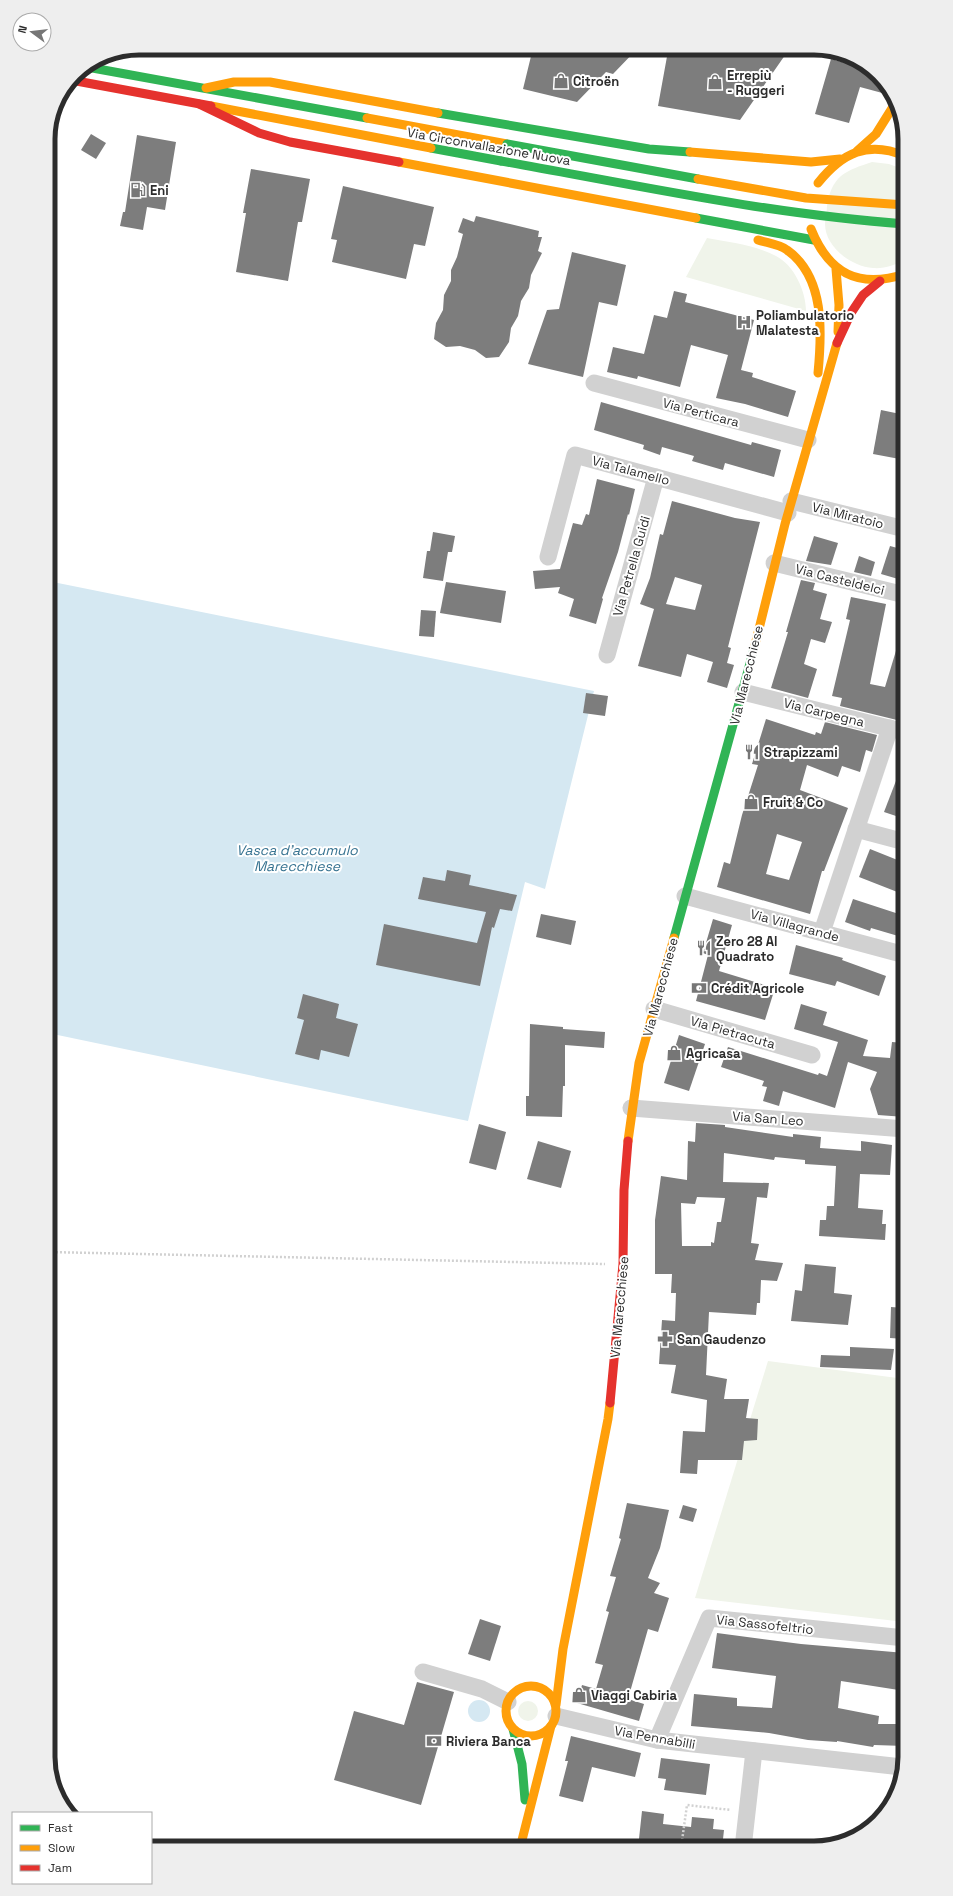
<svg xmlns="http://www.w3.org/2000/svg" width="953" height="1896" viewBox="0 0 953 1896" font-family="'Space Grotesk',sans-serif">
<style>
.green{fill:#f0f4ea}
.water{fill:#d5e8f2}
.building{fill:#7d7d7d;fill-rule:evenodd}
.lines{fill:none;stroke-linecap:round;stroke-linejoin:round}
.path{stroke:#d1d1d1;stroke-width:2.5;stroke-dasharray:2 2;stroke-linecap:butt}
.street{stroke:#d1d1d1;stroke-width:17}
.fast{stroke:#30b455;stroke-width:9}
.slow{stroke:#ff9f0a;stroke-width:9}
.jam{stroke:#e5322d;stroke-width:9}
.fast-bridge{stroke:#30b455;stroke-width:9}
.slow-bridge{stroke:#ff9f0a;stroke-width:9}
.labels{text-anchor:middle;stroke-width:4;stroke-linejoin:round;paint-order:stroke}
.poi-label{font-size:13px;font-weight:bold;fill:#2c2c2c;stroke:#fff;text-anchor:start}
.street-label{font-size:13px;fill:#2c2c2c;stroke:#fff}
.water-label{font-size:14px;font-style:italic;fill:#377391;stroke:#fff}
.rim{fill:none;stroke:#2c2c2c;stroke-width:5}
</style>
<rect width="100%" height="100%" fill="#fff"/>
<g class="green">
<path d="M872,162L889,164L905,170V260C895,265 884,269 873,268C852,267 825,247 825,224C825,218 827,212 827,206C829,194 832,184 841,176C850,169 860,166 872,162Z"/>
<path d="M707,238C729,242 755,245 776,256C794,265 806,291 806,311L686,277Z"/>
<path d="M768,1361L905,1379V1622L695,1598Z"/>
<circle cx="528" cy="1711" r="10"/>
</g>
<g class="water">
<path d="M48,581L594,691L545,889L525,882L468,1121L48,1033Z"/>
<circle cx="479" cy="1711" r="11"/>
</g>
<g class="building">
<path d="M533,48H638L613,74L606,72L577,102L523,89Z"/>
<path d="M706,48H790L740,120L658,106L668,51L700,57Z"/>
<path d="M831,59L860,67L861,64L869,67L889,92L886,94L860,87L849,123L815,114Z"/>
<path d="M91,134L106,143L96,159L81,150Z"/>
<path d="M137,135L176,142L165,210L147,207L143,230L120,226L123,212H125Z"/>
<path d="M251,169L310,179L302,222H298L288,281L236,272L246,213H243Z"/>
<path d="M343,186L434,207L425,246L414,244L406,279L332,262L337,240L331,239Z"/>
<path d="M476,216L539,231L538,237H542L538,251L542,253L531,275L529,288L521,301L518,316L511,328L509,342L499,357L486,358L475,350L460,346L446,347L434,339L436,323L443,310L444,295L451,281V270L457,257L463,234L458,232L463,218L474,222Z"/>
<path d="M572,252L626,265L617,306L599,302L583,377L528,364L547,310L559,309Z"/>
<path d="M674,291L687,294L685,302L754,320L741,370L753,373L752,377L796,391L788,417L745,404L716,398L728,355L691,345L680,387L638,376L637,379L607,372L613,347L644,354L654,315L667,318Z"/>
<path d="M601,402L751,445L752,442L781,450L774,477L725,463L723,470L692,461L694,456L662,447L660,455L643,449L644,445L594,430Z"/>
<path d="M881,410L905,415V460L873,454Z"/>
<path d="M597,479L635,489L629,515L628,514L618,552L602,598L603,599L596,624L569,616L574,599L558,593L560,587L535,589L533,571L560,569L573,523L582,525L586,514L589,515Z"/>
<path d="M672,501L735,518L760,522L728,647L731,648L727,663L734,665L727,688L707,682L713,662L687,654L681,677L638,666L654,609L640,604L650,578L660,534L663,535ZM675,577L702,585L695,610L666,604Z"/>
<path d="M433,532L455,536L452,552H448L443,581L423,578L427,551H430Z"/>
<path d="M814,536L838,543L831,565L806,561Z"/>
<path d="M890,546L905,550V581L881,574Z"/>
<path d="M859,556L875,562L871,576L854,572Z"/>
<path d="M801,580L815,583L813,590L827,594L820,619L832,622L825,643L811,639L804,664L817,669L808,698L771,688L788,632H786Z"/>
<path d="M446,582L506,591L501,623L440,613Z"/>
<path d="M851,597L886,604L870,684L885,687L902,631L905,632V722L840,706L842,698L832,696L850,620L846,619Z"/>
<path d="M421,610L436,611L434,637L419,636Z"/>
<path d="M586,693L608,696L605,716L583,713Z"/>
<path d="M766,719L815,735L816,732L821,734L825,722L877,735L872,752L866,750L860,772L842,766L838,777L807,765L800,790L848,808L824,871H822L810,914L717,887L724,862L730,864L742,815L758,765L752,764ZM777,834L802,842L789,880L766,874Z"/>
<path d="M904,760H905V819L884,812Z"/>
<path d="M870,849L905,863V895L859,877Z"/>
<path d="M447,870L471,875L469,885L517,895L512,911L500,909L494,928L492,927L480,986L376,965L384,924L477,943L486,912L418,899L423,877L445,881Z"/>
<path d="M853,899L905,916V938L871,928L870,931L845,922Z"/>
<path d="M541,914L576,921L571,945L536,937Z"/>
<path d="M713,919L732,925L719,971L775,988L765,1020L696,1001L708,955L703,953Z"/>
<path d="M796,945L843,958L842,960L886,976L879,996L837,981L835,986L789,974Z"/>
<path d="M303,994L339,1004L336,1018L358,1024L349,1057L321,1050L319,1060L295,1054L304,1020L297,1018Z"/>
<path d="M801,1004L827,1012L823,1025L868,1040L863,1056L890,1058L892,1042L905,1043V1117L878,1115L870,1089L877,1072L848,1062L835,1108L783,1091L779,1106L763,1101L767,1087L762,1086L764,1081L721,1067L728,1047L818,1075L819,1073L827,1076L838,1042L794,1029Z"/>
<path d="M530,1024L563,1027V1029L605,1032L604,1048L565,1045V1086H563L562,1117L526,1116V1096H529Z"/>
<path d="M679,1035L705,1044L689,1091L664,1083Z"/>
<path d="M696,1123L725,1125V1127L793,1137V1134L821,1137L820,1148L861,1151V1141L892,1145L890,1175L860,1174L858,1208L883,1210L882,1224H886L885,1240L819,1236L820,1220H826L827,1206H834L836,1166L805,1164V1160L775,1157L774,1160L724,1153L723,1182L769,1183L767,1198L757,1197L751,1243L759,1244L755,1260L783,1263L777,1281L761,1280L760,1303H757L756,1315L709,1312L706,1375L727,1379L724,1399H749L746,1418L758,1419L757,1440L744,1441L742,1460H698L697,1474L680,1473L683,1431L705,1432L707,1400L671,1393L676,1365L659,1364L662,1320L675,1321L676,1293H671L672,1274H655V1220L661,1176L687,1180L688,1141L695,1142ZM697,1197L725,1198L721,1222H717L714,1243L711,1242V1246H682L681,1203L695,1204Z"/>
<path d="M479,1124L506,1132L496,1170L469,1163Z"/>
<path d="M538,1141L571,1151L561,1188L527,1179Z"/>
<path d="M805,1264L836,1267L834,1293L852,1295L848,1325L791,1321L795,1290L802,1291Z"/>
<path d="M891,1307L905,1308V1339L890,1338Z"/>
<path d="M850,1347L894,1349L891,1370L820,1367L821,1355L850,1356Z"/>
<path d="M627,1503L669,1510L660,1548L648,1578L660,1583L654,1593L669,1598L658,1632L648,1629L628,1699L644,1704L639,1721L577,1703L582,1685L596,1689L603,1665L595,1663L609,1612L606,1611L616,1577L610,1576L621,1539L619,1538Z"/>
<path d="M683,1505L697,1509L693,1522L679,1518Z"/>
<path d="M480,1619L501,1626L490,1661L468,1654Z"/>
<path d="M717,1633L801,1644L905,1653V1691L841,1681L838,1708L879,1716L878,1724H905V1746L874,1745L873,1747L837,1741V1742L808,1740L769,1733L691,1726L694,1694L737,1698V1706L772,1708L776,1676L712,1668Z"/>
<path d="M417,1682L454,1692L421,1805L334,1780L354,1711L404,1725Z"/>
<path d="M571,1736L641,1753L635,1777L592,1767L583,1802L559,1796L568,1761H565Z"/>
<path d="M661,1758L710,1764L706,1795L664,1790L666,1779L658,1778Z"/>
<path d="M642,1811L664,1814L663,1824L691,1827L692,1817L714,1819L713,1829L724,1830L722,1848H638Z"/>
</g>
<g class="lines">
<g class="path">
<path d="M48,1252L605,1264"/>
<path d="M681,1848L687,1805L731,1810"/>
</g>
<g class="street">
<path d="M594,383L808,440"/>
<path d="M791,501L905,529"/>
<path d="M548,557L575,455L788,513"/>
<path d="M774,563L905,595"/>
<path d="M607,655L656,477"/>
<path d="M743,692L905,732"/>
<path d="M856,829L905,842"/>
<path d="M685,896L905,955"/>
<path d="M822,932L890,728"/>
<path d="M654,1009L812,1055"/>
<path d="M631,1108L905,1129"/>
<path d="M423,1672L482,1689L508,1702"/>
<path d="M556,1716L657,1740L902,1767"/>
<path d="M657,1740L709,1618L905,1638"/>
<path d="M743,1848L754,1751"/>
</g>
<g class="fast">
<path d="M87,67L367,118"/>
<path d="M438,113L649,149L690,152"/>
<path d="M431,148L501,161"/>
<path d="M696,218L814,240"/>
<path d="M674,938L754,649"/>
<path d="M513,1729L522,1764L525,1800"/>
</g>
<g class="slow">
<path d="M206,88L234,82H270L438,113"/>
<path d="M211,106L431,148"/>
<path d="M367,118L507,144"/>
<path d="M857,151L876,134L896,102"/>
<path d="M690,152L811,162L840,159"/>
<path d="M399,162L696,218"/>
<path d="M818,183C842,153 868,140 905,156"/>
<path d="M811,229C829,274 859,289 905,274"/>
<path d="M758,240C767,243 779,244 787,250C825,277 822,332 818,373"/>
<path d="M836,269L839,305L838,332"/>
<path d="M754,649L785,524L837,343"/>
<path d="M628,1141L639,1063L674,938"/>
<circle cx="531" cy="1711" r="25"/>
<path d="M556,1705L563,1649L608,1419L610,1403"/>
<path d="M520,1848L551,1726"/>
</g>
<g class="jam">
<path d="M71,80L211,106"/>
<path d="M199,104L259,133L290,142L399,162"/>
<path d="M837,343L851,313L863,295L880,281"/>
<path d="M610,1403L623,1264L624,1190L628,1141"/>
</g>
<g class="fast-bridge">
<path d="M507,144L698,179"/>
<path d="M501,161C635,185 769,214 905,224"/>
</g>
<path class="slow-bridge" d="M698,179L806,198L905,205"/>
</g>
<defs>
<g id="shop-bare" transform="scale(1.2)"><path d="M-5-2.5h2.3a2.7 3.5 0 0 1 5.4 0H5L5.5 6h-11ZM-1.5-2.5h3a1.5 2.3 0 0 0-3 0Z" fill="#767676" stroke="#fff" stroke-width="2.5" paint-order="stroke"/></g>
<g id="fuel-bare" transform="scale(1.2)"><path d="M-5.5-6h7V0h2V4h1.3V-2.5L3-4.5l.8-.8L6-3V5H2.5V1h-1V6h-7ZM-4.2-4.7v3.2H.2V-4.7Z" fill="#767676" stroke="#fff" stroke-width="2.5" paint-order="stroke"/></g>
<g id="hospital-bare" transform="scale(1.2)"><path d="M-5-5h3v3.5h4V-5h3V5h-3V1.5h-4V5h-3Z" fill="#767676" stroke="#fff" stroke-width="2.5" paint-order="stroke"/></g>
<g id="restaurant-bare" transform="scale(1.2)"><path d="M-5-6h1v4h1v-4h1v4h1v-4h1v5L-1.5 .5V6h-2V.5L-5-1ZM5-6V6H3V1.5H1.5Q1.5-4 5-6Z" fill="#767676" stroke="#fff" stroke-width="2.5" paint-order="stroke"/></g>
<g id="bank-bare" transform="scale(1.2)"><path d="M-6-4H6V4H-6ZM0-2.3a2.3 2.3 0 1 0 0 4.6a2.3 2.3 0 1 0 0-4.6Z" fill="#767676" stroke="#fff" stroke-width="2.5" paint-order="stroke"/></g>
<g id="pharmacy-bare" transform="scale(1.2)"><path d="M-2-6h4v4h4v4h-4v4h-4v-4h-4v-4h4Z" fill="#767676" stroke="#fff" stroke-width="2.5" paint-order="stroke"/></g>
</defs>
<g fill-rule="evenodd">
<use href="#shop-bare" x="561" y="81"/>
<use href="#shop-bare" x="715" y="82"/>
<use href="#fuel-bare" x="138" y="190"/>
<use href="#hospital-bare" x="744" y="322"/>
<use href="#restaurant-bare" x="752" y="752"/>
<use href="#shop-bare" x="751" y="802"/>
<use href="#restaurant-bare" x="704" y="948"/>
<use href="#bank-bare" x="699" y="988"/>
<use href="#shop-bare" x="674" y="1053"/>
<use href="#pharmacy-bare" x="665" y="1339"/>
<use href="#shop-bare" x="579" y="1695"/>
<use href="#bank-bare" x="434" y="1741"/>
</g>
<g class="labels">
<g class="poi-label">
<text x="727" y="80">Errepiù<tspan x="727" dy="15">- Ruggeri</tspan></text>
<text x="573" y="86">Citroën</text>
<text x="150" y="195">Eni</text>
<text x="756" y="320">Poliambulatorio<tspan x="756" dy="15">Malatesta</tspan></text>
<text x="764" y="757">Strapizzami</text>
<text x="763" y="807">Fruit &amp; Co</text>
<text x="716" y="946">Zero 28 Al<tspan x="716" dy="15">Quadrato</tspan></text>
<text x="711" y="993">Crédit Agricole</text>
<text x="686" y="1058">Agricasa</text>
<text x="677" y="1344">San Gaudenzo</text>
<text x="591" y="1700">Viaggi Cabiria</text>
<text x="446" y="1746">Riviera Banca</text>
</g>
<g class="street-label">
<text transform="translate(489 146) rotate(10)" y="5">Via Circonvallazione Nuova</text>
<text transform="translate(701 412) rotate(15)" y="5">Via Perticara</text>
<text transform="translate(631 470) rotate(15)" y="5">Via Talamello</text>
<text transform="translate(848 515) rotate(14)" y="5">Via Miratoio</text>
<text transform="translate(631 566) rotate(-74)" y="5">Via Petrella Guidi</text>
<text transform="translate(840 579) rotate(14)" y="5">Via Casteldelci</text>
<text transform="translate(746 675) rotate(-76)" y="5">Via Marecchiese</text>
<text transform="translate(824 712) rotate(14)" y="5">Via Carpegna</text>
<text transform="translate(795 925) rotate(15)" y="5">Via Villagrande</text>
<text transform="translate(660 987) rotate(-75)" y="5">Via Marecchiese</text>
<text transform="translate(733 1032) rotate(16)" y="5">Via Pietracuta</text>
<text transform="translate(768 1118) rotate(4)" y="5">Via San Leo</text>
<text transform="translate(619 1307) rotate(-85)" y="5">Via Marecchiese</text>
<text transform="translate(765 1624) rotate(6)" y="5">Via Sassofeltrio</text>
<text transform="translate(655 1737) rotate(10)" y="5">Via Pennabilli</text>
</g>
<g class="water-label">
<text x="297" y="855">Vasca d'accumulo<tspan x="297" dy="16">Marecchiese</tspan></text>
</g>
</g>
<path d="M0 0H953V1896H0ZM139 55H814A84 84 0 0 1 898 139V1757A84 84 0 0 1 814 1841H139A84 84 0 0 1 55 1757V139A84 84 0 0 1 139 55Z" fill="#eee" fill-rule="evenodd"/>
<path class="rim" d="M139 55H814A84 84 0 0 1 898 139V1757A84 84 0 0 1 814 1841H139A84 84 0 0 1 55 1757V139A84 84 0 0 1 139 55Z"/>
<rect x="12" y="1812" width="140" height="72" fill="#ffffff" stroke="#ababab"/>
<rect x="20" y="1825" width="20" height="6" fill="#30b455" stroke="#ababab"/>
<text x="48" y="1832" font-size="12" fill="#2c2c2c">Fast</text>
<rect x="20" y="1845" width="20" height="6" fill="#ff9f0a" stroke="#ababab"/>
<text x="48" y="1852" font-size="12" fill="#2c2c2c">Slow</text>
<rect x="20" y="1865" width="20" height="6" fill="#e5322d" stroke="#ababab"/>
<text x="48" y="1872" font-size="12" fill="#2c2c2c">Jam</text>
<g transform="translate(32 32) rotate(285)"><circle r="19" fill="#ffffff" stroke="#ababab"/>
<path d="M0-3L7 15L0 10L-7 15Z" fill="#767676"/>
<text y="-6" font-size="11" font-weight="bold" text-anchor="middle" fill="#2c2c2c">N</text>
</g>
</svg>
